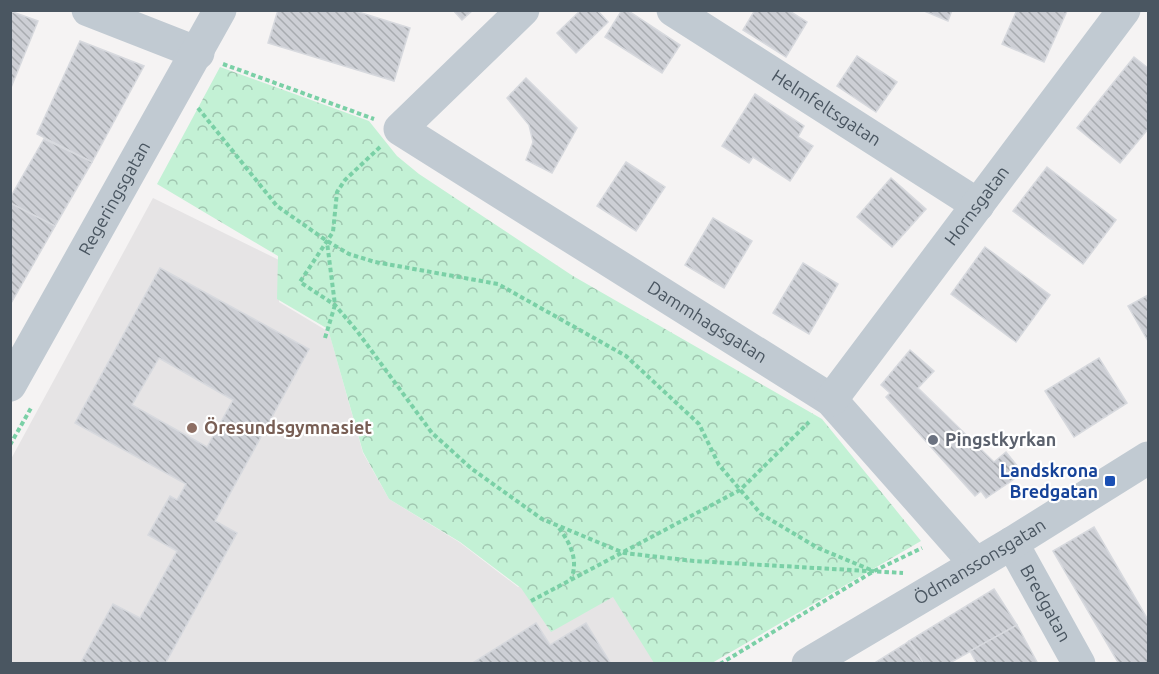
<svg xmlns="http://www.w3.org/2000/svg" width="1159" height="674" viewBox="0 0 1159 674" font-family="Ubuntu,sans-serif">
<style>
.education{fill:#e6e4e5}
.park{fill:url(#park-crowns)}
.building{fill:url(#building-back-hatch);stroke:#d7d9de;stroke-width:1.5;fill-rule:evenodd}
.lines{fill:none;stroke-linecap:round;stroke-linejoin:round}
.path{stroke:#7ad0a6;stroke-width:4;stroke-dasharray:4.5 3;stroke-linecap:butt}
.minor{stroke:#c1cad2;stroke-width:33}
.education-dot{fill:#8d6e63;stroke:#fff;stroke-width:2}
.worship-dot{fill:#6b7280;stroke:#fff;stroke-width:2}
.transit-dot{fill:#1a4fb4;stroke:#fff;stroke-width:2}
.labels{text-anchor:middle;stroke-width:4.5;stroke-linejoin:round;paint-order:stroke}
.street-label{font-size:18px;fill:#4a5661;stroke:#fff}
.education-label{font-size:18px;font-weight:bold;fill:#785e54;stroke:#fff;text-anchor:start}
.worship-label{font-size:18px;font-weight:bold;fill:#5b616d;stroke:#fff;text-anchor:start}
.transit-label{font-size:18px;font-weight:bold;fill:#164399;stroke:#fff;text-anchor:end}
</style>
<defs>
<pattern id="park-crowns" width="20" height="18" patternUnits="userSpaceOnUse" patternTransform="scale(1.5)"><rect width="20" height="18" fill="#c3f1d5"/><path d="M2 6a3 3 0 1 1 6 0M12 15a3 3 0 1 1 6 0" fill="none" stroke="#a0c6b0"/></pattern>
<pattern id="building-back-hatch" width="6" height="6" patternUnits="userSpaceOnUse" patternTransform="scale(1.5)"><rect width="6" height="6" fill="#cdcfd5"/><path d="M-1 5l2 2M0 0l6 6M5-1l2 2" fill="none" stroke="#a8abb0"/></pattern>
</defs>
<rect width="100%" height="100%" fill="#f5f3f3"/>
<path class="education" d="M153,198L279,260V302L329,332L363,453L389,499L459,542L518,587L596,553L674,664H11V459Z"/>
<path class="park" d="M220,67L369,121L397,156L419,174L573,276L822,419L921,541L712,663H654L613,597L551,632L521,588L460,542L389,499L363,452L328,329L277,299L278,256L157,184Z"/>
<g class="building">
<path d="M278,10H352L410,28L394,81L268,43Z"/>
<path d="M453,10H473L462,20Z"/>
<path d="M581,10H597L608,22L576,53L557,33Z"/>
<path d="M622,10H627L680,45L662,73L605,37Z"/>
<path d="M755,10H788L807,22L786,57L743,30Z"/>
<path d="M922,10H952L948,21Z"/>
<path d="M1017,10L1067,11L1044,62L1002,44Z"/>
<path d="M10,11L38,21L10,90Z"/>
<path d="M80,41L144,66L92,162L37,134Z"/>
<path d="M857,56L897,82L876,112L837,86Z"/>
<path d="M1134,57L1148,68V129L1120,163L1077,128Z"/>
<path d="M526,78L577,128L552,173L526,160L533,142L529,125L507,98Z"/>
<path d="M755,94L804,126L798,137L813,146L790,181L753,157L749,163L722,146Z"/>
<path d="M44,139L92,162L55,226L10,203V198Z"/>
<path d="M626,162L665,187L636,231L597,206Z"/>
<path d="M1047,167L1116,220L1083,264L1013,211Z"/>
<path d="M891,178L926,209L892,247L857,217Z"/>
<path d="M10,203L55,226L10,305Z"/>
<path d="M713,218L752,241L724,288L685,265Z"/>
<path d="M985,247L1050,295L1016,342L951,294Z"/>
<path d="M803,263L838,284L809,334L773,313Z"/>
<path d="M160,268L309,349L215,521L237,533L165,664H80L113,604L140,618L177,551L148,535L170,496L177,500L186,484L75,423ZM159,358L233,400L207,447L132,405Z"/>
<path d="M1148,295V341L1128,306Z"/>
<path d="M910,350L934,371L918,388L994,462L1006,452L1023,473L986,498L981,491L975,496L886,397L890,393L881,385Z"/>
<path d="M1099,358L1127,403L1074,437L1045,391Z"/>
<path d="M1094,527L1148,620V664H1119L1053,551Z"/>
<path d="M994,589L1017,625L948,664H924L909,641Z"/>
<path d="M536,623L550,645L586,623L611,664H471Z"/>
<path d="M1017,625L1038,664H977L970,651Z"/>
<path d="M909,641L924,664H873L905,644Z"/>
</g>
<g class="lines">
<g class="path">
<path d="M223,64L374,119"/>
<path d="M198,108L277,206L327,241L349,254L375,262L498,284L626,356L699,424L719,465L761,514L818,548L871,570"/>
<path d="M380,147L345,180L337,192L333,232L300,282L335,305L357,331L432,433L472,469L542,519L624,553L694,561L903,573"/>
<path d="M325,338L335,305L327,242"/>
<path d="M10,445L31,408"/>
<path d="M559,528C570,543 579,560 571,579"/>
<path d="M531,601L740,490L809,422"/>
<path d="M720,664L874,571L922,548"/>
</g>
<g class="minor">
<path d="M88,10L198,53"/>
<path id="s1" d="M523,10L400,129L831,400L975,563"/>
<path id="s2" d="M673,10L978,205"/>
<path id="s3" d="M10,385L220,10"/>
<path id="s4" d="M831,400L1124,10"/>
<path id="s5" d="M1012,543L1079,664"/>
<path id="s6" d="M808,664L1012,543L1148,458"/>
</g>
</g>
<circle class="education-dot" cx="192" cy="428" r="6"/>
<circle class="worship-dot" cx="933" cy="440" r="6"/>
<rect class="transit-dot" x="1104" y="475" width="12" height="12" rx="3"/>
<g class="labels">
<g class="street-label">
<text dy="6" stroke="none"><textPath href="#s2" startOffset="182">Helmfeltsgatan</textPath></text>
<text dy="6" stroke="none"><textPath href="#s3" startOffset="214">Regeringsgatan</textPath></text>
<text dy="6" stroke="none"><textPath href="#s4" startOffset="243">Hornsgatan</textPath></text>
<text dy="6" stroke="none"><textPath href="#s1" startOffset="534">Dammhagsgatan</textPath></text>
<text dy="6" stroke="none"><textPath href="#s6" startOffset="200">Ödmanssonsgatan</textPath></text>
<text dy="6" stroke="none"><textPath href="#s5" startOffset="69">Bredgatan</textPath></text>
</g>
<g class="education-label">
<text x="204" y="434">Öresundsgymnasiet</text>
</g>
<g class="worship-label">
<text x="945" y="446">Pingstkyrkan</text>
</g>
<g class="transit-label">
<text x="1098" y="477">Landskrona<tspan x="1098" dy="21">Bredgatan</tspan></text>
</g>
</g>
<rect width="1159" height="674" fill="none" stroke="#4a5661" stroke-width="24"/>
</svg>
